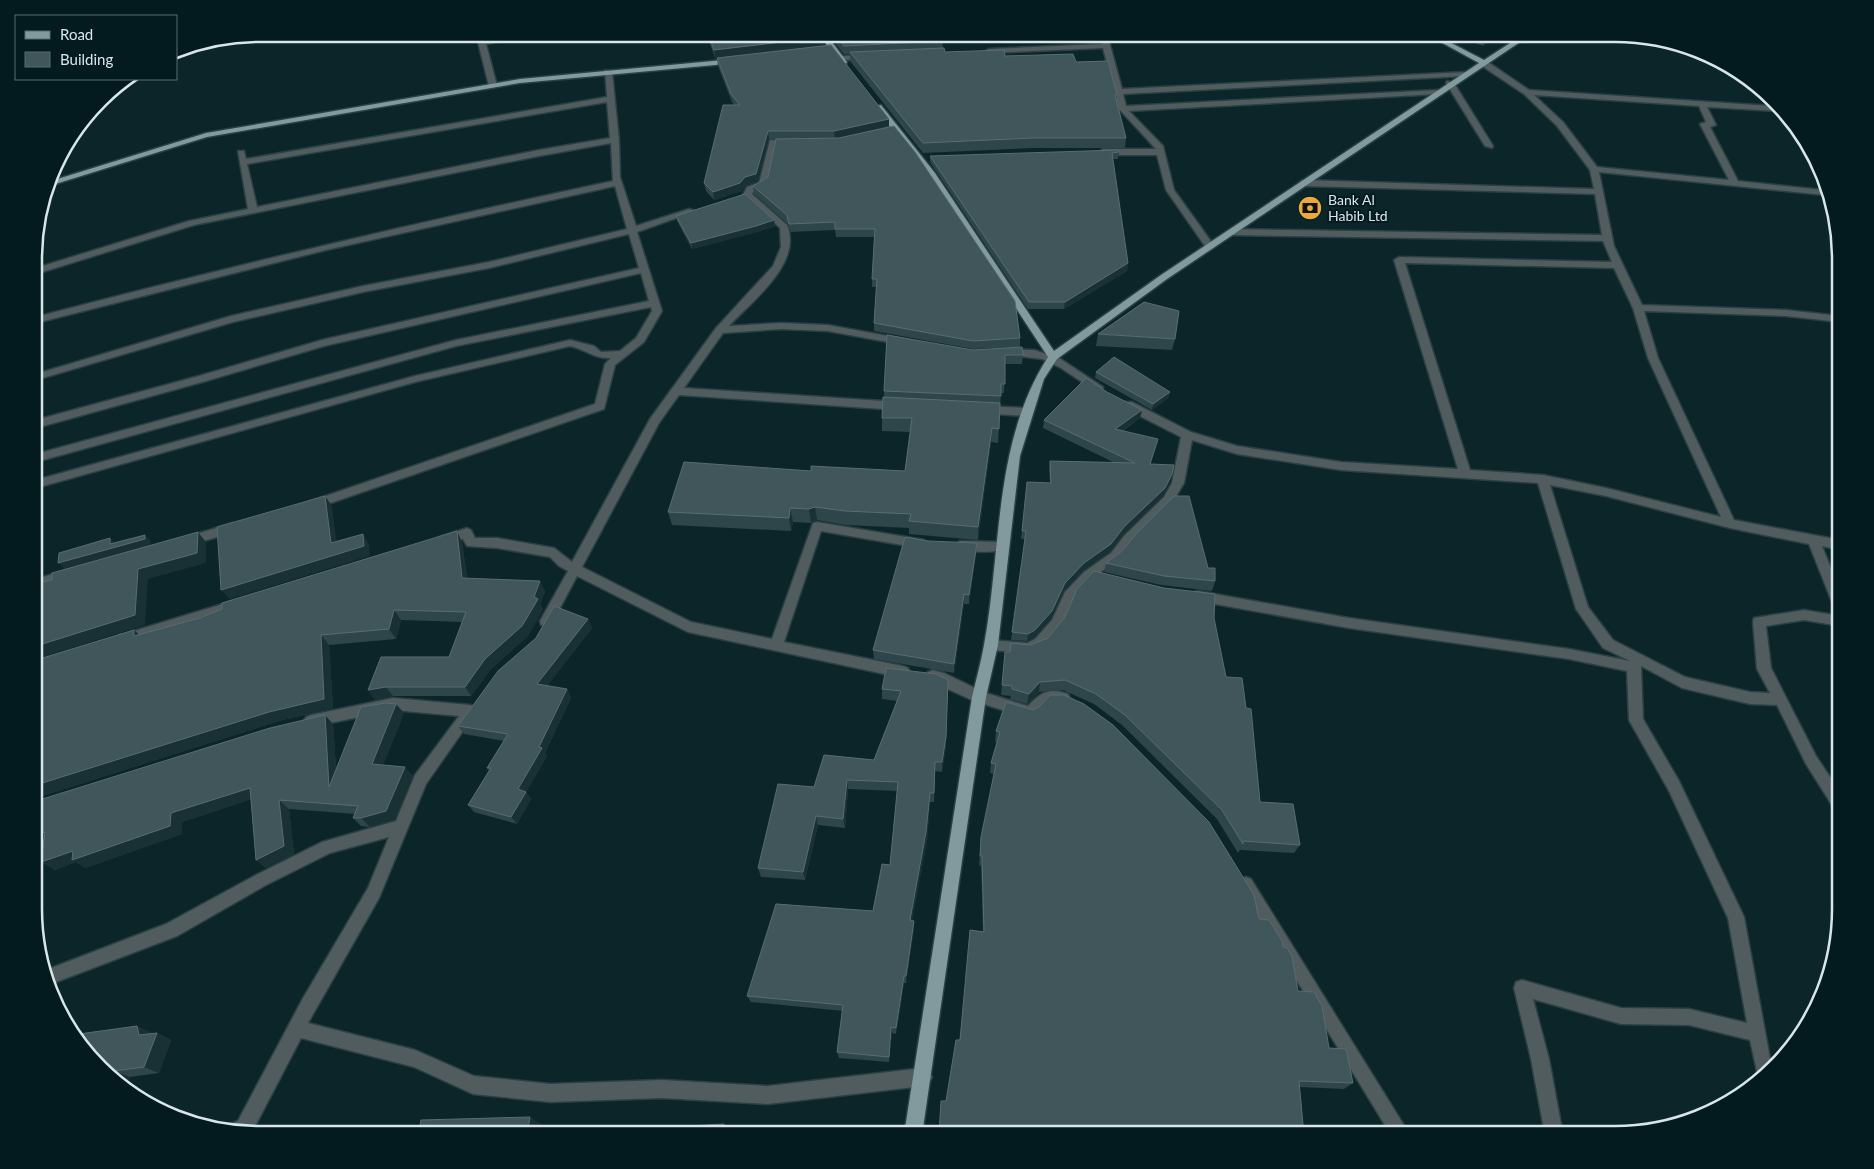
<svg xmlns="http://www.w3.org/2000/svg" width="1874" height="1169" viewBox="0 0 1874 1169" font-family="Lato,sans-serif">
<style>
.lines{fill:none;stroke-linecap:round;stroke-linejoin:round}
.minor-casing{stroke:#294044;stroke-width:3}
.major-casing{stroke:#294044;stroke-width:3}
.minor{fill:#515c5e;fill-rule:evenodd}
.major{fill:#82999d;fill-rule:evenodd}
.wall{fill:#2e4549}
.shaded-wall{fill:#193135}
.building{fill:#40565a;stroke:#586d71}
.labels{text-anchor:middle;stroke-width:4;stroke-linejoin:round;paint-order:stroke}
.far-poi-label{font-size:14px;fill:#d8e6e9;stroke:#031b1f;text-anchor:start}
.rim{fill:none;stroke:#d8e6e9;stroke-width:2.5}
</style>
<rect width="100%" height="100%" fill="#0c2529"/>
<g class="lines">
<g class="minor-casing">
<g id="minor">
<path d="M476,34H483L485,39L522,34H539L486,44L497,86L493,88L489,86Z"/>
<path d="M1099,34H1107L1122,89L1466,72L1470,74L1466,76L1123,94L1126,106L1438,90L1442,92L1438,94L1129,111L1163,146L1174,190L1215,247L1210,250L1207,249L1166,190L1157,155H1103L1099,152L1103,149H1156L1119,109L1103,48L989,53L985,51L989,49L1102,44Z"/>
<path d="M870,55V59H867L840,60L836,58L840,56Z"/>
<path d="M1479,60H1485L1529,90L1772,106L1777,111L1707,107L1716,125L1710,127L1738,181L1823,190L1825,195L1599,172L1614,246L1642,305L1786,310L1840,316V322L1786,316L1644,311L1658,358L1734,520L1840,540V550L1822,546L1840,591V612L1836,611L1834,607L1809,544L1730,528L1606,496L1550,485L1588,607L1613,640L1685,677L1750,692L1770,693L1757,669L1753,622L1754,618L1804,610L1840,616V626L1804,620L1766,626L1771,668L1816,756L1840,792V812L1835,810L1806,764L1777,705L1750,704L1682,688L1641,666L1643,719L1679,781L1744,917L1771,1064L1758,1076L1750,1040L1689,1025L1621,1024L1533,999L1549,1059L1563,1135H1545L1531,1059L1514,988L1516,982L1522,980L1621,1008L1689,1009L1747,1023L1728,918L1669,791L1629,720L1627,671L1569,659L1349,628L1198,601L1194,600L1192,596L1194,592L1198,591L1349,618L1569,649L1630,661L1603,648L1576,609L1538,483L1341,470L1237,454L1192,440L1184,483L1172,503L1132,542L1119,559L1092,578L1074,599L1062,627L1045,647L1028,653L991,650L986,649L984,645L986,641L991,640L1027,643L1035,639L1052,620L1065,592L1084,572L1111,553L1124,536L1164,497L1172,483L1181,437L1124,408L1123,405L1124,402H1132L1191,432L1237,446L1341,462L1458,469L1394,260L1399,257L1612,262L1603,241L1231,235L1226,232L1231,229L1602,235L1595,194L1303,186L1299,183L1303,180L1594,189L1590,170L1557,126L1524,94L1479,64ZM1534,95L1699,106L1706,122L1700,124L1729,180L1597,167L1563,122ZM1405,263L1614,268L1633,308L1648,358L1721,517L1606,488L1543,475L1470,470Z"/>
<path d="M605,70L612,72L619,140L620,177L636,226L689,209L696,211L637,232L662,311L644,342L615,365L604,409L316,508H308L306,505L308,502L595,404L605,364L611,358C594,359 587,350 570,346L415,382L36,488V480L415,376L570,340L594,346L601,352L620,351L636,338L652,311L651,307L456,346L36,462V454L456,340L649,301L641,273L324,346L206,381L36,428V420L199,376L322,340L639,268L629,234L489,268L363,292L233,322L36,380V374L231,316L363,286L489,262L627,229L615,186L326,250L36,323V317C227,267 420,222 613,181L611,143L539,156L194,225L36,274V268L189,221L248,209L238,151H244L246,159L607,97ZM607,102L610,138L539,150L257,207L247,164Z"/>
<path d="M1447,81L1454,83L1493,146L1492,148L1485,146L1446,83Z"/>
<path d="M770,140L793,142L797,144L793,146L776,145L767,185L754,191L752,194L787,225C803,263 752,301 729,326L781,323L828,325L904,339L909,342L904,345L828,331L781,329L723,333L684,388L898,402L903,406L898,410L679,395L659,423L582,567L691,622L772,639L813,523L817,522L924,540L926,543L924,546L920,548L821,531L784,642L903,666L908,668L910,672L908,676L903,678L688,632L577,576L551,625H541L540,621L568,571L559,566L550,557L497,548L467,546L463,539L444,545L438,540L440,537L467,528L471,530L475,538H497L554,548L572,562L650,419L716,328L773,266L781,247L780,228L743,195L747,187L759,183Z"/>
<path d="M1005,349L1034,350L1059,358L1103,387L1102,390H1094L1061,368L1042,359L1001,354V350Z"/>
<path d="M983,406L1028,408L1033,412L1028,416L979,413L978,410L979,407Z"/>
<path d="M233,523L239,528L237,531L187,546L181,541L183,538Z"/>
<path d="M960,541L1002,542L1008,547C1003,554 959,553 954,546Z"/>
<path d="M67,570L71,572L73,575L71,578L36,589V579Z"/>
<path d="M239,599L243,600L245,604L243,608L124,644L119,643L117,639L119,635L124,634Z"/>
<path d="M933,670L944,673L983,692L1028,706C1040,693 1049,687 1068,694L1070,698L1068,702L1047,704L1036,717L1031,719L974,701L928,680L926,676L928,672Z"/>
<path d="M393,698L470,705L475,707L477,711L426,784L379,898L308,1023L415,1050L474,1076L550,1084L662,1080L768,1086L923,1068L929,1071L932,1077L929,1083L923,1086L768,1104L662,1098L550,1102L473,1094L414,1067L301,1038L251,1134L223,1130L225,1126L238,1121L302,1000L368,888L389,837L330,853L266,885L177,936L51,984L46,970L166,924L256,875L322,842L396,821L415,775L459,716L393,710L311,727L306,725L304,721L306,717L311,715Z"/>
<path d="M1246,877L1251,879L1410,1135H1391L1241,889L1238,884L1241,879Z"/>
</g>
</g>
<g class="major-casing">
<g id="major">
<path d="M819,34H826L847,62L846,64H840Z"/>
<path d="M1426,34H1434L1484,60L1524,34H1532L1167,279L1057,359L1044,379L1020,456L998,645L986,697L922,1135H904L972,697C976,680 981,662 984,645C1002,549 993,442 1048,357L929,176L874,107L881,105L935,173L1054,351L1161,275L1479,63Z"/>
<path d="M734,59H737V63L520,83L207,137L49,186L51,181L206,133L520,79Z"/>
</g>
</g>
<use href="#minor" class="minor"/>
<use href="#major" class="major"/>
</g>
<g class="wall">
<path d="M828,34H942L943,48L945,52L1076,62L1117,95L1116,101L1126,138L1125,148H1032L923,153L850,61V54H844Z"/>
<path d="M1451,34H1502L1483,46Z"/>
<path d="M709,36L825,37V46L715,58L710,44Z"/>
<path d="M717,58L889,126L1020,338V347L973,349L874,331V323L876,287H872V279L874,237H836L835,230L790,232L788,224L754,194L753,186L768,177L793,139H769L757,182L746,185L742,191L714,200L706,191L704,183L734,105L732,102L718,66Z"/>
<path d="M1119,152L1118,159H1113L1128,263L1127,271L1064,309H1028L930,162V156Z"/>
<path d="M676,216L774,220L775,226L757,232L692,249L677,221Z"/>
<path d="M1098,334L1175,339L1172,350L1096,346Z"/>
<path d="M973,350L1023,355L1022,364H1005L1004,393H1001L998,443L991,442L978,540L909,534V528L846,525L817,520L811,523L793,522L791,531L672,525L668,512L811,471H905L910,432L882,431V418L884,397V391Z"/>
<path d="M1096,372L1170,392L1168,398L1152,410L1095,378Z"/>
<path d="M1107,392L1142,410L1140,418L1123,431L1156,447L1150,464L1170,482L1162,496L1123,535L1110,552L1083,570L1064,591L1050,619L1034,637L1027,641L1011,640L1025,539H1021L1027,482L1050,483L1049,469L1050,461L1115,463L1043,428L1044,420Z"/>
<path d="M462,542L467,578L545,591L540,604L543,609L528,636L491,669L471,696H393L375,700L368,690L449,657L462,622L401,620L396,639L329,645L333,708L279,721L36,798V660L134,630L139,635L200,618Z"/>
<path d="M976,553L969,604H964L954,673L874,659L873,650Z"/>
<path d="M1106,563L1208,568L1215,581L1212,591L1161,585L1104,572Z"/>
<path d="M1214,618L1226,677L1246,708L1260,802L1300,845L1294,853L1240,850L1238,853L1217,819L1122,725L1094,704L1063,690L1039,692L1027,704L1010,699L1011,696L1001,695L1005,652H1010L1030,645Z"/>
<path d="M588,619L592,628L547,686L567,689L571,698L545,753L547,756L526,792L531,799L517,824L474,812L468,805L489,770L487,768L504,741L464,734L458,726Z"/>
<path d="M948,680L946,746L942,772L935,771L934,802H930L927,841L912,920L914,928L906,983H904L896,1034L892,1033L889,1062L839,1058L837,1052L843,1011L751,1002L747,996L873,911L890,865L897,791L848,789L845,828L818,825L805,880L761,877L758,868L814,787L874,760L897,701L882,699V689Z"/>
<path d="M1006,702L1259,919L1283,947L1298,991L1329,1048L1353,1083L1344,1089L1299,1087L946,1101L983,931L981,866L979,865L981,837L994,774L990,773L991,763L997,742H995L996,731Z"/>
<path d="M404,713L383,765L413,776L395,819L370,827L361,826L353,818L355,814L289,809L294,854L266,868L256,860L251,799L182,822V834L85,868L76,862L55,870L41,862L43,845L36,847V801L333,724L336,768Z"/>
<path d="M152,1033V1034L157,1033L171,1040L159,1073L130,1077L124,1087L78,1038Z"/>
</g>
<g class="shaded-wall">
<path d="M1488,34H1502L1483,46Z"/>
<path d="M825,37V46L715,58L714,50Z"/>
<path d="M889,119V126L835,139L834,131Z"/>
<path d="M768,131L769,139L757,182L746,185L742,191L714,200L713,192L745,177Z"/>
<path d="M774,220L775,226L757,232L692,249L691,243Z"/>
<path d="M1128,263L1127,271L1064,309L1065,302Z"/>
<path d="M1170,392L1168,398L1152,410L1153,404Z"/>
<path d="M1142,410L1140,418L1114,437L1115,429Z"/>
<path d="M992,428L991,442L978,540V527Z"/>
<path d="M1172,474L1170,482L1162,496L1123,535L1110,552L1083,570L1064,591L1050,619L1034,637L1027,641L1028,634L1065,583L1084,563L1124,527Z"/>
<path d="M325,496L332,506L338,553L331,543Z"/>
<path d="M815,507L817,520L811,523L809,509Z"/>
<path d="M790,508L793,522L791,531L789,518Z"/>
<path d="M457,531L462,542L468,588L462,578Z"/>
<path d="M198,532L206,542V563L148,579L145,625L36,659V646L138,569Z"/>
<path d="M363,534L369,544L370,556L230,599L221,590Z"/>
<path d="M145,535L150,540V545L65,569L58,563L110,544V538L116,544Z"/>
<path d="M977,543L976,553L969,604V595Z"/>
<path d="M540,581L545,591L540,604L543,609L528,636L491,669L471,696L465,687L485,659L534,597Z"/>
<path d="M964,594V604L954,673V664Z"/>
<path d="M394,610L401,620L396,639L389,629Z"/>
<path d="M588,619L592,628L542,693L537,684Z"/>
<path d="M134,630L145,640L134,636Z"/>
<path d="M321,635L329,645L333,708L279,721L36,798V785Z"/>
<path d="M1040,682L1039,692L1027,704L1029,694Z"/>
<path d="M386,687L393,696L375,700L368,690Z"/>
<path d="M567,689L571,698L545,753L547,756L526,792L531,799L517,824L511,817L518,789Z"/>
<path d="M396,704L404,713L380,773L372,764Z"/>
<path d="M325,715L333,724L338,795L329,787Z"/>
<path d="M946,737V746L942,772V762Z"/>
<path d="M405,767L413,776L395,819L370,827L361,818Z"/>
<path d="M847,780L848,789L845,828L843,819Z"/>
<path d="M250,788L260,796L182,822V834L85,868L76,862L55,870L41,862L171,813Z"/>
<path d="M930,793V802L927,841L911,928L910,920Z"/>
<path d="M279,800L289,809L294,854L266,868L256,860Z"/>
<path d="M816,816L818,825L805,880L803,872Z"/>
<path d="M45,832L58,840L36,847V835Z"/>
<path d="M914,921V928L906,983V976Z"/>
<path d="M904,976V983L896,1034V1028Z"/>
<path d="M137,1026L152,1033L154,1041L139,1035Z"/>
<path d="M891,1027L892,1033L889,1062V1057Z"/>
<path d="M157,1033L171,1040L159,1073L144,1067Z"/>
<path d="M114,1071L130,1077L124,1087L112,1074Z"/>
<path d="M530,1117L541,1124L539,1135H527Z"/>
<path d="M724,1124L730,1131V1135H724Z"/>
</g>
<g class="building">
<path d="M724,34H822L825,37L714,50L709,36Z"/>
<path d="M834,34H942L943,41L844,46Z"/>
<path d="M831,45L889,119L834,131H768L756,174L745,177L740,183L713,192L704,183L723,105H740L731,94L717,58Z"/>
<path d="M944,48L945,52L1004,50L1005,56L1073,54L1076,62L1108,61L1117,95H1115L1126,138H1033L923,143L850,52Z"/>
<path d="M894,126L915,152L1015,301L1020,338L973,341L874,323L877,279H872L875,229H835V222L789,224L787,215L753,186L768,177L776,139L839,138Z"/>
<path d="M1118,150L1119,152L1112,153L1128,263L1065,302H1029L930,156Z"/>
<path d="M745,194L774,220L756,226L691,243L676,216Z"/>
<path d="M1144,302L1179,311L1175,339L1098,334Z"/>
<path d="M887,335L973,350L1022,347L1023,355H1005V384H1001V396L884,391Z"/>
<path d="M1114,357L1170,392L1153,404L1096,372Z"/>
<path d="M1086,378L1107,392L1142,410L1115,429L1158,439L1150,464L1174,465L1172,474L1165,488L1124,527L1111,544L1084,563L1065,583L1052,611L1035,630L1028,634L1012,632L1026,531H1022L1027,482L1051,483L1050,461L1135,463L1044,420Z"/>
<path d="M883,397L1000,403L999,429L992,428L978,527L909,521L911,514L845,511L815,507L809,509L790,508L789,518L668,512L684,462L811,471V466L905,471L912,418H882Z"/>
<path d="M325,496L331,543L363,534L364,546L221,590L217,527Z"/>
<path d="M1174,496H1189L1208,568H1215V581L1164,576L1106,563L1122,551L1136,534Z"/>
<path d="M457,531L462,578L540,581L534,597L538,599L522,626L485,659L465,687H386L368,690L381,657H449L466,612L394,610L389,629L321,635L324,699L269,712L36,785V660L134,630V636L200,618L222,609V603Z"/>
<path d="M198,532L197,553L138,569L135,615L36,646V597L38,583L52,580V573Z"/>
<path d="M145,535V539L58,563L59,553L110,538V544Z"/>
<path d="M905,537L928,541L977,543L969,595L964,594L954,664L873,650Z"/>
<path d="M1094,571L1164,588L1215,594L1214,618L1226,677L1242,678L1246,708L1251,709L1260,802L1293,804L1300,845L1243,841V844L1222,810L1125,715L1096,694L1065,680L1040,682L1029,694L1012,689V686L1002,685L1005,652H1010L1011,643L1030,645L1048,638L1065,617L1077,589Z"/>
<path d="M554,606L588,619L537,684L567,689L539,747L542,748L518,789L526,792L511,817L468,805L491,768H487L508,734L458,726L498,671L536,638Z"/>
<path d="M886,668L936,674L948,680L946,737L942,762H935L934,793H930L926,832L910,920L914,921L906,976H904L896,1028L891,1027L889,1057L837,1052L843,1005L747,996L776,904L873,911L882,864L890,865L898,782L847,780L843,819L816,816L803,872L758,868L778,784L814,787L824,755L874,760L901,691L882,689Z"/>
<path d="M1050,695H1064L1084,704L1113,725L1209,822L1254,895L1259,919L1269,920L1282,941L1283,947L1287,948L1292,956L1298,991L1314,992L1322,1006L1329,1048L1346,1049L1353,1083L1299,1081L1304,1135H939L941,1101H946L956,1040H960L970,930L984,932L982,856H980L981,837L996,764L991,763L1000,732L996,731L1006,702L1033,710L1039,707Z"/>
<path d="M386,703L396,704L372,764L405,767L386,811L361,818H353L358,806L279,800L284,846L256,860L250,788L171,813L170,826L72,860L73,851L41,862L45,832L36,835V801L270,728L325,715L329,787L361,707Z"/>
<path d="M137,1026L139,1035L157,1033L144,1067L114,1071L112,1074L78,1038L79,1034Z"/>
<path d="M530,1117L527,1135H418L421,1120Z"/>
<path d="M724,1124V1135H672L673,1127Z"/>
</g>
<defs>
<g id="bank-disc" transform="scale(1.25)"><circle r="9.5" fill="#eba93a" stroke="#031b1f"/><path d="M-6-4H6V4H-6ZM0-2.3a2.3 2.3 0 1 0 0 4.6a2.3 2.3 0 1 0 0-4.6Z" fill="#111"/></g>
</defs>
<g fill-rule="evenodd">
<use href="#bank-disc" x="1310" y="208"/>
</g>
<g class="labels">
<g class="far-poi-label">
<text x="1328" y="205">Bank Al<tspan x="1328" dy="16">Habib Ltd</tspan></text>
</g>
</g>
<path d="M0 0H1874V1169H0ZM259 42H1615A217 217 0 0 1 1832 259V909A217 217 0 0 1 1615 1126H259A217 217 0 0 1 42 909V259A217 217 0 0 1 259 42Z" fill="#031b1f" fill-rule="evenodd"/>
<path class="rim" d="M259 42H1615A217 217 0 0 1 1832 259V909A217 217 0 0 1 1615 1126H259A217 217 0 0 1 42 909V259A217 217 0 0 1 259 42Z"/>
<rect x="15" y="15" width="162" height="65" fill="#031b1f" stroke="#586c70"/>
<rect x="25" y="31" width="25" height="8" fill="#82999d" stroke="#586c70"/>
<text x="60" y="40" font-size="15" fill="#d8e6e9">Road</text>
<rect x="25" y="52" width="25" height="15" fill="#40565a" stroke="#586c70"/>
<text x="60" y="65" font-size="15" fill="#d8e6e9">Building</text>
</svg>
